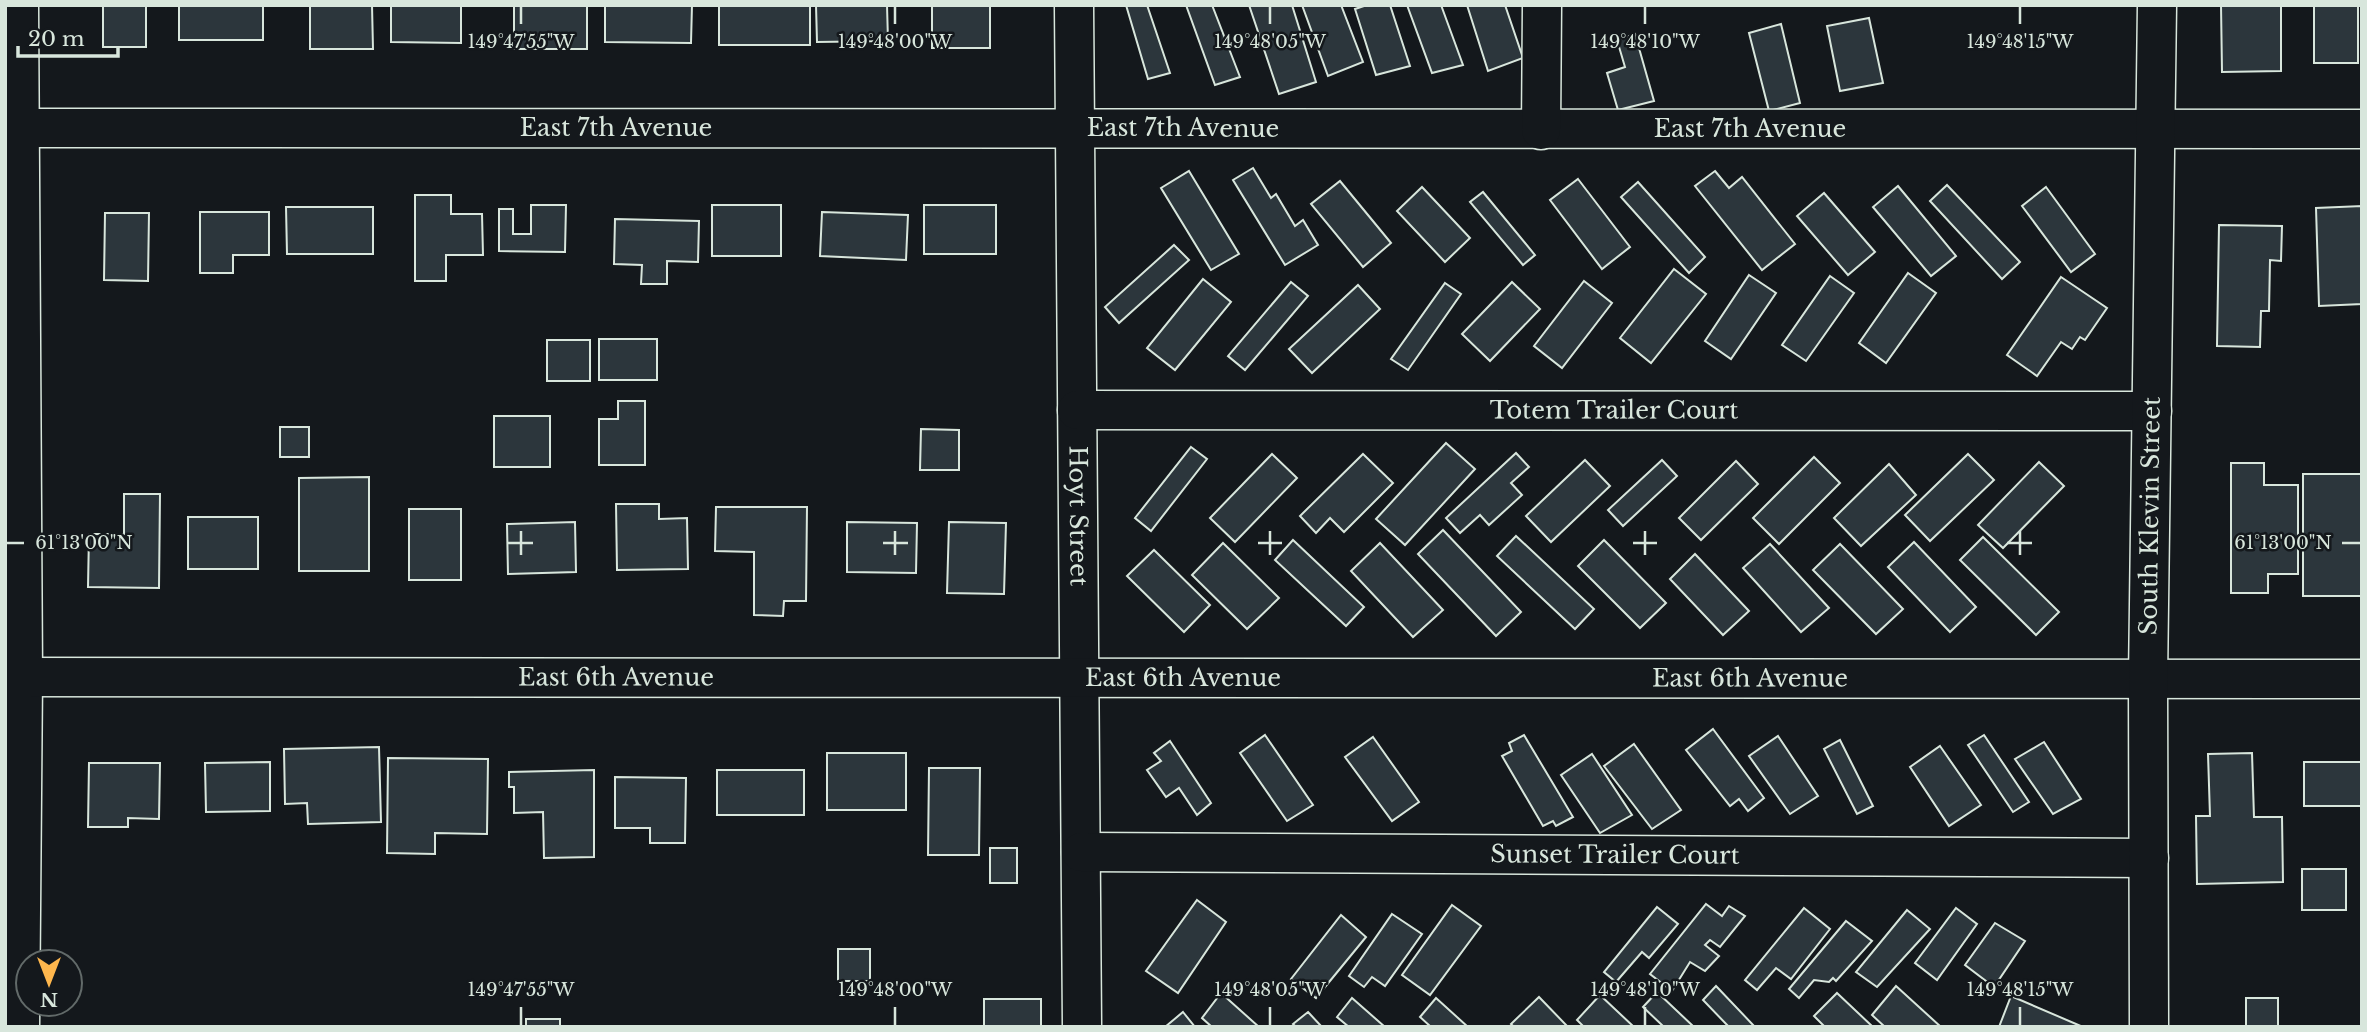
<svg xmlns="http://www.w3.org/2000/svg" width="2367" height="1032" viewBox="0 0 2367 1032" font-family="'Libre Baskerville',serif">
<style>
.building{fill:#2c363c;stroke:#d8e6dc;stroke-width:2}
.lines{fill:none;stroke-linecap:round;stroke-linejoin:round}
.minor-casing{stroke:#d8e6dc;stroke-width:41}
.minor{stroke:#14181c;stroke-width:38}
.ticks{fill:none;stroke:#d8e6dc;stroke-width:2.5}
.labels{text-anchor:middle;stroke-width:5;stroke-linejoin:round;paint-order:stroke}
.street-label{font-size:24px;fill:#d8e6dc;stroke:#14181c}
.ticks-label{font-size:18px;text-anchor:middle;fill:#d8e6dc;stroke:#14181c;stroke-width:5;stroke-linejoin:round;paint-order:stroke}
</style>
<rect width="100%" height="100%" fill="#14181c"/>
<g class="building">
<rect x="103" y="5" width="43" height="42"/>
<rect x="179" y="5" width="84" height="35"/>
<path d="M310,5H372L373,49H310Z"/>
<path d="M391,5H461V43L391,42Z"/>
<rect x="514" y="5" width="73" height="44"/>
<path d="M605,5H692L691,43L605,42Z"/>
<rect x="719" y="5" width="91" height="40"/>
<path d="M816,5H887L888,41L817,42Z"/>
<rect x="932" y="5" width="58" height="43"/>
<path d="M1126,5H1147L1170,73L1148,79Z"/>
<path d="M1186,5H1212L1240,77L1215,85Z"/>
<path d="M1249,5H1292L1316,82L1279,94Z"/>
<path d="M1302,5H1341L1363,62L1328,76Z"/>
<path d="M1367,5H1390L1410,66L1376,75L1355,9Z"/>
<path d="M1407,5H1441L1463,65L1432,73Z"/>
<path d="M1467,5H1505L1523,58L1488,71Z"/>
<path d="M2221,5H2281V71L2222,72Z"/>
<rect x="2314" y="5" width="44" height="58"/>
<path d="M1869,18L1883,83L1840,91L1827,26Z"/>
<path d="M1781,24L1800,103L1769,111L1749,33Z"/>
<path d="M1635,34L1654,101L1618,110L1607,73L1625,67L1617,40Z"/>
<path d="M1253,168L1271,198L1276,194L1295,226L1303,220L1318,245L1285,265L1233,180Z"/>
<path d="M1189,171L1239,254L1211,270L1161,188Z"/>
<path d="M1715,171L1729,188L1742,177L1795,244L1762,270L1695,186Z"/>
<path d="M1578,179L1630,247L1602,269L1550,200Z"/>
<path d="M1340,181L1391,243L1363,267L1311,204Z"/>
<path d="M1638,182L1705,257L1689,273L1621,197Z"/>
<path d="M1947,185L2020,262L2002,279L1930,201Z"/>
<path d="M1898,186L1956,256L1931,276L1873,207Z"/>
<path d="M1422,187L1470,238L1445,262L1397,211Z"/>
<path d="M2046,187L2095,254L2071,272L2022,206Z"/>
<path d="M1483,192L1535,255L1523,265L1470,202Z"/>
<path d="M1824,193L1875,252L1848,275L1797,216Z"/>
<path d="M415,195H451V214H482L483,255H446V281H415Z"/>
<path d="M531,205H566L565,252L499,251V209H513V234H531Z"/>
<rect x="712" y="205" width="69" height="51"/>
<rect x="924" y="205" width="72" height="49"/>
<path d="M2362,206V304L2319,306L2316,208Z"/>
<path d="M286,207H373V254H287Z"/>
<path d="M200,212H269V255H233V273H200Z"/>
<path d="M822,212L908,215L906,260L820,256Z"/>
<path d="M105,213H149L148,281L104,280Z"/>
<path d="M615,219L699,221L698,262L667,261V284H641L642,265L614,264Z"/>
<path d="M2219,225L2282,226L2281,261L2270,260L2269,311H2261L2260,347L2217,346Z"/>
<path d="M1174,245L1189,260L1119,323L1105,307Z"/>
<path d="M1674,269L1706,294L1651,363L1620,338Z"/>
<path d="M1908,273L1936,293L1886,363L1859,343Z"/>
<path d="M1749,275L1776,293L1731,359L1705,341Z"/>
<path d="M1830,276L1854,293L1806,361L1782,345Z"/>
<path d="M2061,277L2107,308L2085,340L2080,337L2072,349L2061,342L2037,376L2007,355Z"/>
<path d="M1203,279L1231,302L1175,370L1147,348Z"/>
<path d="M1584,281L1612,303L1562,368L1534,346Z"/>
<path d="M1291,282L1308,296L1245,370L1228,356Z"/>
<path d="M1512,282L1540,309L1490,361L1462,334Z"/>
<path d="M1445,283L1461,294L1408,370L1391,359Z"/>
<path d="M1358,285L1380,309L1312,373L1289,349Z"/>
<rect x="599" y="339" width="58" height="41"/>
<rect x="547" y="340" width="43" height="41"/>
<path d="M618,401H645V465H599V419H618Z"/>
<rect x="494" y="416" width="56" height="51"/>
<rect x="280" y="427" width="29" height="30"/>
<path d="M921,429L959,430V470H920Z"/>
<path d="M1446,443L1475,469L1405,545L1376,519Z"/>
<path d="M1191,447L1207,459L1151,531L1135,518Z"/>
<path d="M1516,453L1529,467L1511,483L1522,495L1489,525L1480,515L1460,533L1446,518Z"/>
<path d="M1272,454L1297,478L1235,542L1210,518Z"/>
<path d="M1363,454L1393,483L1344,532L1330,518L1316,533L1300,516Z"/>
<path d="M1968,454L1994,480L1930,541L1905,515Z"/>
<path d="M1814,457L1840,483L1779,544L1753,518Z"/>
<path d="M1585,460L1610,486L1551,542L1526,516Z"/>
<path d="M1662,460L1677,476L1623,526L1608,510Z"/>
<path d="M1736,461L1758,484L1701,540L1679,518Z"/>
<path d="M2039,462L2064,486L2003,548L1978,525Z"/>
<path d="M2231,463H2264V485H2298V574H2268V593H2231Z"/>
<path d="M1889,464L1916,495L1861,546L1834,518Z"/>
<rect x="2303" y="474" width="59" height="122"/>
<path d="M369,477V571H299V478Z"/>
<path d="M124,494H160L159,588L88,587L89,534H124Z"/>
<path d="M616,504H659V519L687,518L688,569L617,570Z"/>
<path d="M716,507H807L806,601H784L783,616L754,615V552L715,551Z"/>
<rect x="409" y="509" width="52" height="71"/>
<rect x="188" y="517" width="70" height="52"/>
<path d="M575,522L576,572L508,574L507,524Z"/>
<path d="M847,522L917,523L916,573L847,572Z"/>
<path d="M949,522L1006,523L1004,594L947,593Z"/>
<path d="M1443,530L1521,612L1496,636L1418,554Z"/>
<path d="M1516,536L1594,609L1575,629L1497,556Z"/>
<path d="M1983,537L2059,612L2036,635L1960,560Z"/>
<path d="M1293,540L1364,607L1346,626L1275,560Z"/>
<path d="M1604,540L1666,603L1640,628L1578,566Z"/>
<path d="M1914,542L1976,607L1950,632L1888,567Z"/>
<path d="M1223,543L1279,598L1247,629L1192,575Z"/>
<path d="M1380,543L1443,610L1413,637L1351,571Z"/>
<path d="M1770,544L1829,608L1801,632L1743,568Z"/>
<path d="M1840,544L1903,609L1876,634L1813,570Z"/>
<path d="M1154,550L1210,605L1184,632L1127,576Z"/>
<path d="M1695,554L1749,611L1723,635L1670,579Z"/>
<path d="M1713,729L1764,798L1748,811L1739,799L1730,806L1686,750Z"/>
<path d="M1265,735L1313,805L1287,821L1240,753Z"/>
<path d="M1524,735L1573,817L1556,826L1553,821L1543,826L1502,756L1512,751L1509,743Z"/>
<path d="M1984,735L2029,802L2013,812L1968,745Z"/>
<path d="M1778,736L1818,796L1790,814L1749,756Z"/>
<path d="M1373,737L1419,802L1392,821L1345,757Z"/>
<path d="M1840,740L1873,806L1857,814L1824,749Z"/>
<path d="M1170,741L1211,803L1197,815L1179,788L1166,797L1147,770L1161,761L1154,753Z"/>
<path d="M2044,742L2081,799L2053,814L2015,759Z"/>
<path d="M1634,744L1681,810L1652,829L1604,766Z"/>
<path d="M1940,746L1981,805L1949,826L1910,767Z"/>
<path d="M379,747L381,822L308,824L307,803L285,804L284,749Z"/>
<rect x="827" y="753" width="79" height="57"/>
<path d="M2252,753L2254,817H2282L2283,882L2197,884L2196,816H2210L2208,754Z"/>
<path d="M1592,754L1632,815L1600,833L1561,775Z"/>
<path d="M388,758L488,759L487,834L435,833V854L387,853Z"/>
<path d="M270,762V811L206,812L205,763Z"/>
<rect x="2304" y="762" width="58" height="44"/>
<path d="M89,763H160L159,819L128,818V827H88Z"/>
<path d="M929,768H980L979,855H928Z"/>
<path d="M594,770V857L544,858L543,812L514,813V787H509V772Z"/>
<rect x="717" y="770" width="87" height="45"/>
<path d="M615,777L686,778L685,843H650V828H615Z"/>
<rect x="990" y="848" width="27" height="35"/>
<rect x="2302" y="869" width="44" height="41"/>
<path d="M1197,900L1226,922L1178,993L1146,971Z"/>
<path d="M1706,904L1722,916L1729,906L1745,916L1720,947L1710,940L1705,945L1719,956L1705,971L1690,962L1672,991L1650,974Z"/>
<path d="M1452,905L1481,926L1430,995L1402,975Z"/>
<path d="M1657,907L1678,924L1649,958L1642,952L1616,982L1604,972Z"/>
<path d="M1804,908L1830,929L1791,979L1776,968L1757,990L1745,980Z"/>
<path d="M1956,908L1977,924L1937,980L1915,963Z"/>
<path d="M1907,910L1930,929L1877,987L1856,972Z"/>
<path d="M1392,914L1422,934L1385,986L1372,977L1364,987L1349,976Z"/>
<path d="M1341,915L1366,937L1316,998L1291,979Z"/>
<path d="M1846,921L1872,941L1836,981L1833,978L1829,982L1814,980L1799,998L1789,989Z"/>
<path d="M1995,923L2025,941L1994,987L1965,965Z"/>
<rect x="838" y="949" width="32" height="32"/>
<path d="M1716,986L1755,1027H1729L1703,1000Z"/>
<path d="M1896,986L1941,1027H1885L1872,1015Z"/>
<path d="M1657,992L1694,1027H1664L1643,1007Z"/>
<path d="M1221,993L1259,1027H1212L1202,1018Z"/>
<path d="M1837,993L1873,1027H1825L1814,1016Z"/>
<path d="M1600,995L1634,1027H1584L1577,1020Z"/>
<path d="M2011,996L2083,1027H1999Z"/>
<path d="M1539,997L1568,1027H1514L1511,1024Z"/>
<path d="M1352,998L1385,1027H1349L1337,1017Z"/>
<path d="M1436,998L1468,1027H1431L1420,1017Z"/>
<rect x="2246" y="998" width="32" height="29"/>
<rect x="984" y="999" width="57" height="28"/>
<path d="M1183,1012L1195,1027H1165Z"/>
<path d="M1308,1012L1322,1027H1296L1293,1024Z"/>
<rect x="526" y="1019" width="34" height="8"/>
</g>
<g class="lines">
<g class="minor-casing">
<g id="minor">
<path d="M19,5L23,677L20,1027"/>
<path id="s1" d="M1074,5L1082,1027"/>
<path id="s2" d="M5,128L2362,129"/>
<path d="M1541,130L1542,5"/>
<path id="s3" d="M1077,410L2152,411"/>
<path id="s4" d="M5,677L2362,679"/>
<path id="s5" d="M1081,852L2149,858"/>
<path id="s6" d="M2149,1027L2148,679L2157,5"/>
</g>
</g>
<use href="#minor" class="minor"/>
</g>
<path class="ticks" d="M521,7V24M895,7V24M1270,7V24M1645,7V24M2020,7V24M521,531V555M895,531V555M1270,531V555M1645,531V555M2020,531V555M7,543H24M508,543H533M883,543H908M1258,543H1282M1633,543H1657M2007,543H2032M2342,543H2360M521,1007V1025M895,1007V1025M1270,1007V1025M1645,1007V1025M2020,1007V1025"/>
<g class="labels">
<g class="street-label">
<text dy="8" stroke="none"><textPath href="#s2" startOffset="611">East 7th Avenue</textPath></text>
<text dy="8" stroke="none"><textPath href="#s2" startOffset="1178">East 7th Avenue</textPath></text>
<text dy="8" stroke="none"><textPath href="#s2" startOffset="1745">East 7th Avenue</textPath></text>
<text dy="8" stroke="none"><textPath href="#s3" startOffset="537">Totem Trailer Court</textPath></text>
<text dy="8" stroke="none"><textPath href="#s1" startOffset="511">Hoyt Street</textPath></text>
<text dy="8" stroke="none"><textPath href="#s6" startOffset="511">South Klevin Street</textPath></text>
<text dy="8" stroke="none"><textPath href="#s4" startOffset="611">East 6th Avenue</textPath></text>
<text dy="8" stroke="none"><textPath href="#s4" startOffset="1178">East 6th Avenue</textPath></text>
<text dy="8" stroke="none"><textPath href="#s4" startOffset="1745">East 6th Avenue</textPath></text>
<text dy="8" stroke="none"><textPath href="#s5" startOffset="534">Sunset Trailer Court</textPath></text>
</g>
</g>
<g class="ticks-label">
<text x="521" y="48">149°47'55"W</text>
<text x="895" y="48">149°48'00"W</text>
<text x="1270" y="48">149°48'05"W</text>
<text x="1645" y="48">149°48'10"W</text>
<text x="2020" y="48">149°48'15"W</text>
<text x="2283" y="549">61°13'00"N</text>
<text x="84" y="549">61°13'00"N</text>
<text x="521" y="996">149°47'55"W</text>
<text x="895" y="996">149°48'00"W</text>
<text x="1270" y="996">149°48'05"W</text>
<text x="1645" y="996">149°48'10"W</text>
<text x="2020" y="996">149°48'15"W</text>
</g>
<rect width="2367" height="1032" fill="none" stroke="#d8e6dc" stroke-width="14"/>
<g transform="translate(49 983) rotate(180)"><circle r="33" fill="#14181c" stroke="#626a69" stroke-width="2"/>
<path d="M0-5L12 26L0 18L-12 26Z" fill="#ffb74d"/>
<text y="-10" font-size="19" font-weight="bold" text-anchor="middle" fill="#d8e6dc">N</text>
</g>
<path d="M18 46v10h100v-10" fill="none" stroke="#d8e6dc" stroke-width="3.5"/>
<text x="28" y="46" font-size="21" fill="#d8e6dc" stroke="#14181c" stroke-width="5" paint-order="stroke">20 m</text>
</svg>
